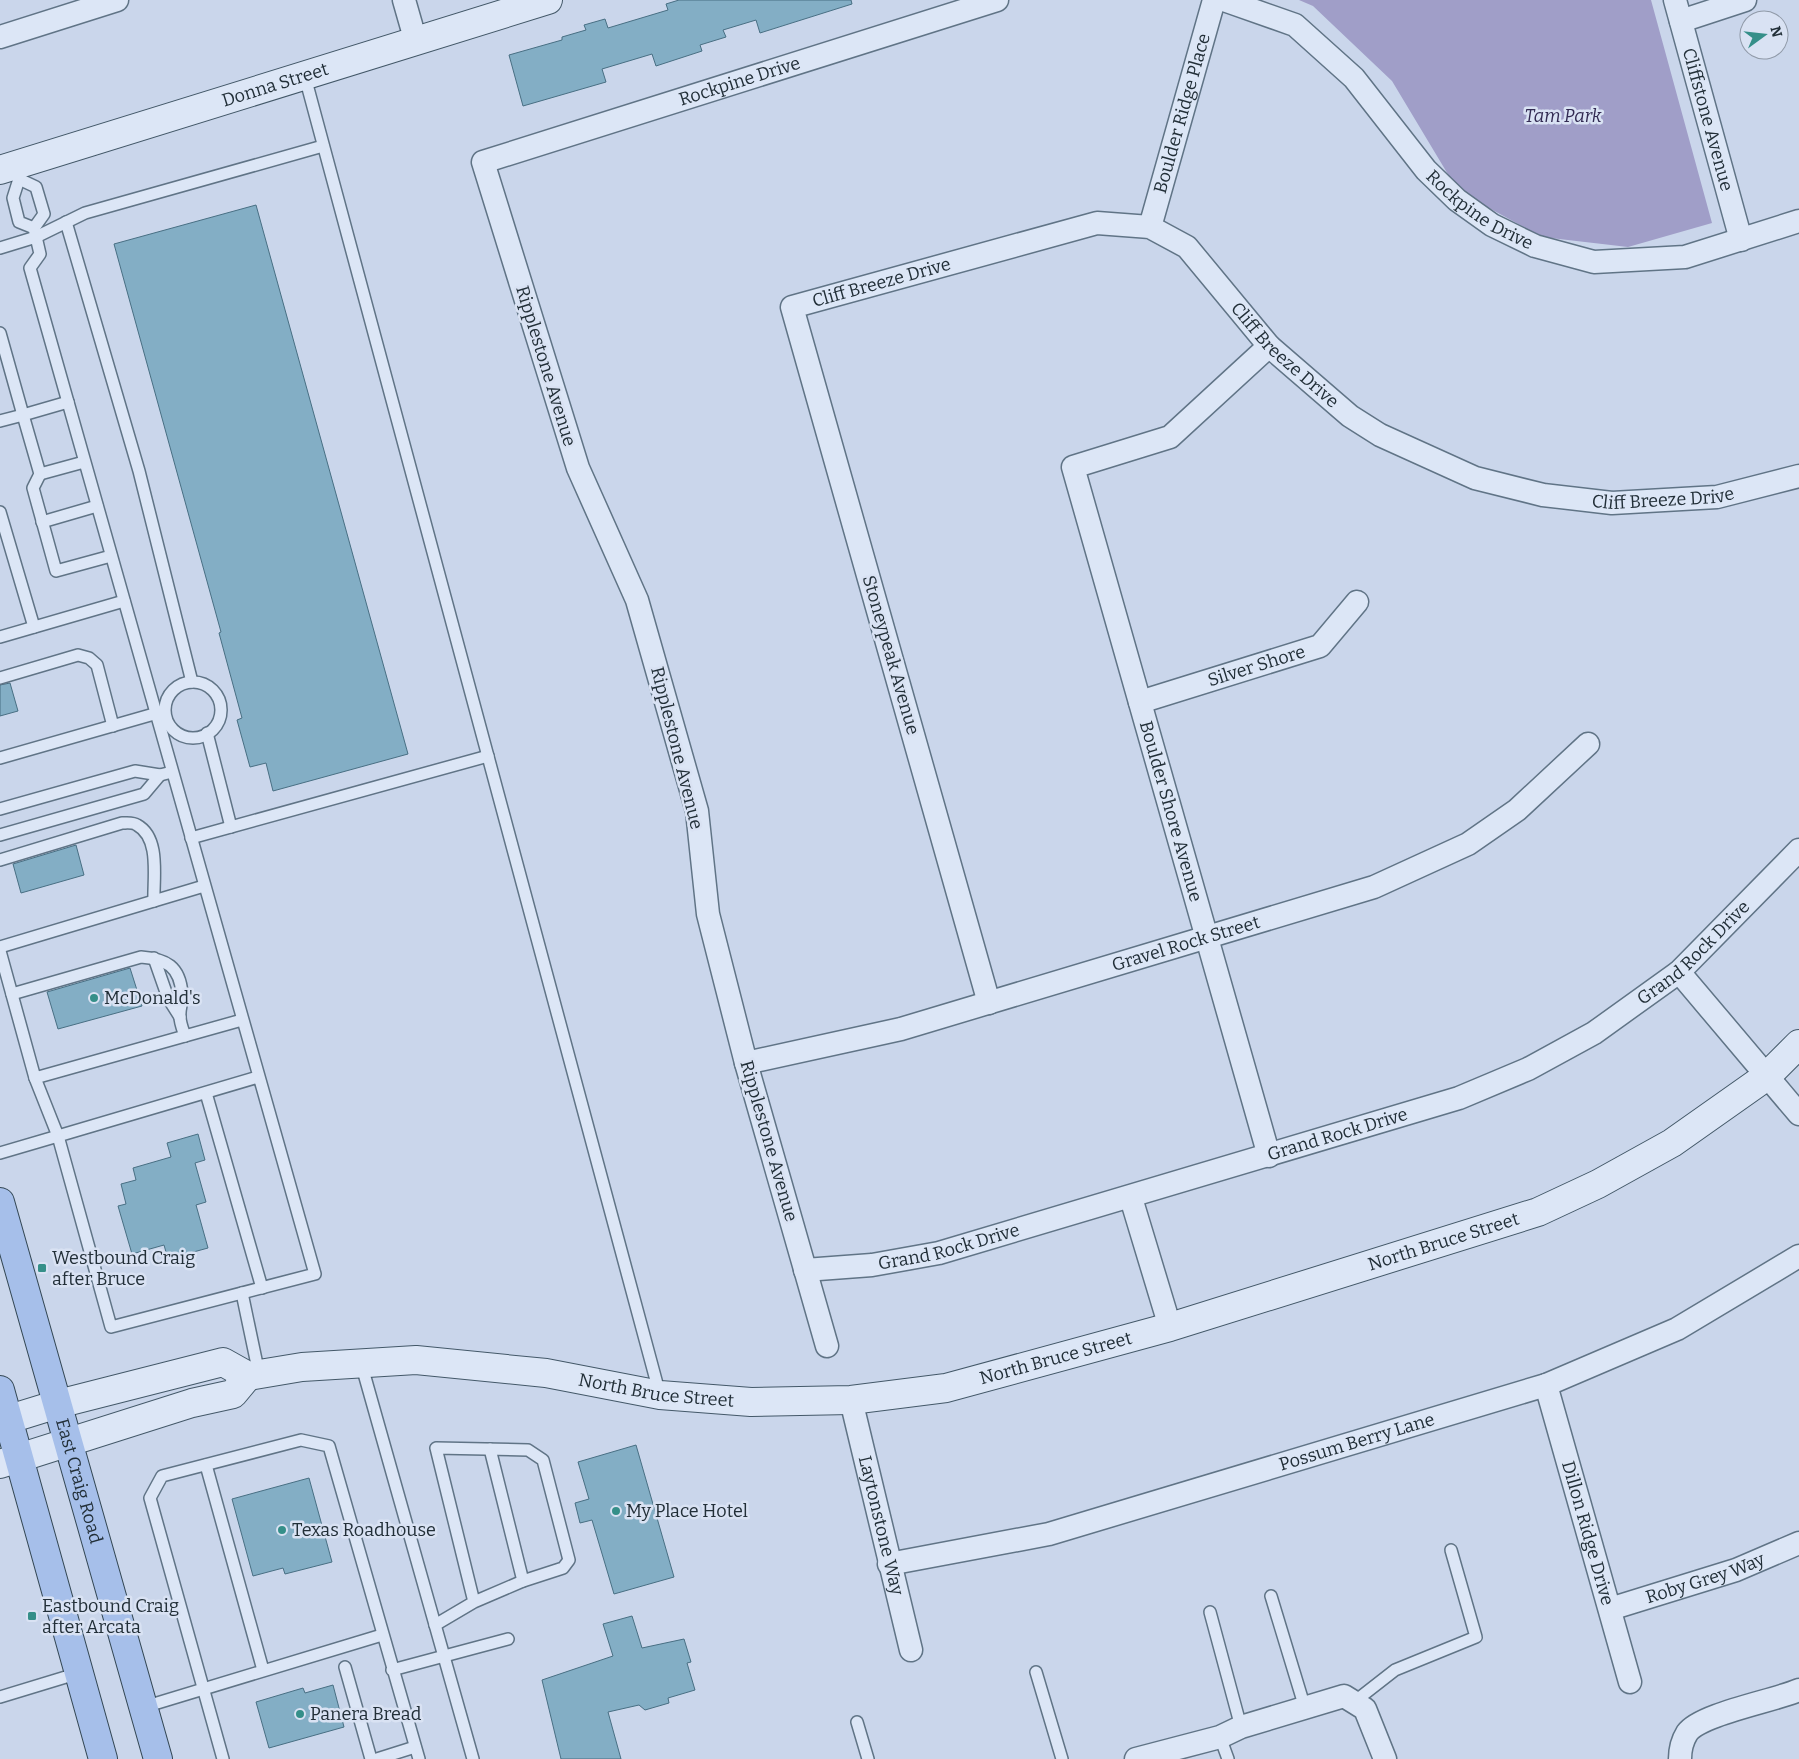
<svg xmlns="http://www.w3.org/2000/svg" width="1799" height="1759" viewBox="0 0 1799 1759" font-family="Bitter,serif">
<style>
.green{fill:#a09ec8}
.building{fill:#83aec5;stroke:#486f83}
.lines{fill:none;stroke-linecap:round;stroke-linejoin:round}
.lane-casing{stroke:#607486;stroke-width:14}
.street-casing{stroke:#607486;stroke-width:25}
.secondary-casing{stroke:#435868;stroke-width:30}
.primary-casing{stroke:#334754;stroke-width:30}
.lane{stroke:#dce6f6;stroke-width:11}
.street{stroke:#dce6f6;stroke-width:22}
.secondary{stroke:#dce6f6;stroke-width:28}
.primary{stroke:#a6bfea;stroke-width:28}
.poi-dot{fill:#358f89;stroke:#d9e2f3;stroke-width:2}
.labels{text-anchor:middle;stroke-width:5;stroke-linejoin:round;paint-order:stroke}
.street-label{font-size:18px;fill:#222f38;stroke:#d9e2f3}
.park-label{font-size:18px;font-style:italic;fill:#322a52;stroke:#d9e2f3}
.poi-label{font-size:18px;fill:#222f38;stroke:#d9e2f3;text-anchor:start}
</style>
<rect width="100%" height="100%" fill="#cad6eb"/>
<path class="green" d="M1299,0H1651L1712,223L1628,247L1542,237L1458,191L1392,81L1313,6Z"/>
<g class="building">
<path d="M679,0H851L852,4L760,33L756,20L723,30L726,37L700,45L702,51L656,66L652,54L602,69L606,82L523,106L509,55L562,40V37L586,30L584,25L605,19L608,28L668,10L666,4Z"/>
<path d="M256,205L408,754L273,791L266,763L250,767L237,720L242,718L219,633L221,632L114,244Z"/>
<path d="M10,683L18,711L0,716V685Z"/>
<path d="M76,845L84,875L21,893L13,864Z"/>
<path d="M130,968L142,1006L58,1029L47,992Z"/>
<path d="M198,1134L205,1160L195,1163L206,1202L196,1205L208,1248L168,1259L164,1245L132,1254L118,1206L126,1204L121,1184L136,1180L133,1168L171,1157L167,1143Z"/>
<path d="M636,1445L674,1577L614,1594L592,1520L580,1523L575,1503L589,1499L578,1462Z"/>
<path d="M309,1478L332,1562L285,1574L283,1568L253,1576L232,1499Z"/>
<path d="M632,1616L642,1648L684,1639L691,1662L687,1663L695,1690L668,1698L669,1703L645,1710L639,1705L608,1712L621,1759H561L542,1680L613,1656L603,1624Z"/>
<path d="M333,1685L344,1727L269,1748L256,1702L303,1688L305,1693Z"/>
</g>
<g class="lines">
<g class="lane-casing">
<g id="lane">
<path d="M305,77L660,1395"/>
<path d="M18,172L19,179L13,198L19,222L34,228"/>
<path d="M19,179L36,187L44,214L34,228L40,254L30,268L315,1274L111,1327L58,1136L258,1077"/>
<path d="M66,222L139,471L192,682"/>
<path d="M0,248L36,237L85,213L323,146"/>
<path d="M0,333L23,415L68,402"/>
<path d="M0,421L23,415L40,474L33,488L56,571L111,556"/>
<path d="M40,474L84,462"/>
<path d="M0,512L34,627"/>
<path d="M42,522L97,506"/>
<path d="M0,637L124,601"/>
<path d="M0,678L78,655L89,658L97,665L113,726"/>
<circle cx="193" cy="710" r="28"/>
<path d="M207,733L231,827"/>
<path d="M0,758L161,712"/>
<path d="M0,809L135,771L160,775L172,772"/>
<path d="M0,835L144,794L160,775"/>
<path d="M191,838L488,756"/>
<path d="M0,860L122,823C127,823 133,822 137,825C161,838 153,879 154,901"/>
<path d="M0,947L204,886"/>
<path d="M0,951L35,1078L242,1020"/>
<path d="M154,958L168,998L180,1017"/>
<path d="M12,994L141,957C166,959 180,966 182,994C183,1001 179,1009 180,1017C180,1023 183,1030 185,1036"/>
<path d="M206,1093L262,1288"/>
<path d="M0,1153L58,1136L35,1078"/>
<path d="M242,1293L259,1374"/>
<path d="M361,1363L473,1759"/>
<path d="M490,1449L523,1581"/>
<path d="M206,1465L263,1670"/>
<path d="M1271,1596L1305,1708"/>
<path d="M1210,1612L1241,1727"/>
<path d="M435,1625L474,1602L436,1448L528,1450L543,1460L569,1560L563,1568L523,1581L474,1602"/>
<path d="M345,1667L371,1759"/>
<path d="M392,1670L508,1639"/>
<path d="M1036,1672L1062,1759"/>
<path d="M0,1697L79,1673"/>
<path d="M1354,1702L1395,1670L1476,1637L1451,1550"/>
<path d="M144,1707L382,1635"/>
<path d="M857,1722L868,1759"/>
<path d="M1220,1737L1228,1759"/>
<path d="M223,1759L150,1498L162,1476L301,1440L329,1446L419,1759"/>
<path d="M377,1759L415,1747"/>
</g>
</g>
<g class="street-casing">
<g id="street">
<path d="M404,0L416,42"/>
<path id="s1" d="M1224,0L1295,25L1354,78L1426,170L1457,200L1492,225L1535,246L1594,262L1685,257L1799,221"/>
<path id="s2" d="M1675,0L1741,240"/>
<path d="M1681,21L1745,0"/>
<path d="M0,37L117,0"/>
<path id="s3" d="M1150,227L1214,0"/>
<path id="s4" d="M1269,346L1170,437L1073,467L1269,1156"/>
<path id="s5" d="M1140,702L1320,646L1357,602"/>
<path d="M1679,972L1799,1114"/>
<path id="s6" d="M989,1003L792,307L1097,223L1150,227L1187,247L1269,346L1350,416L1380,435L1475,478L1543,495L1612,503L1717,497L1799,476"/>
<path id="s7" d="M746,1063L901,1029L1374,887L1468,844L1517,810L1588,744"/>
<path d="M1131,1198L1170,1327"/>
<path id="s8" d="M805,1270L872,1265L939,1253L1459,1098L1528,1069L1594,1033L1679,972L1799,850"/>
<path id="s9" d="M827,1346L746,1063L708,914L697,811L637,600L578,468L483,162L997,0"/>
<path id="s10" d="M1546,1385L1630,1682"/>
<path id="s11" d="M851,1400L911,1650"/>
<path id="s12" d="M889,1564L1049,1534L1546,1385L1677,1329L1799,1256"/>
<path id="s13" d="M1610,1609L1736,1570L1799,1543"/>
<path d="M1136,1759L1220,1737L1241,1727L1344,1696L1365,1709L1385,1759"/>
<path d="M1680,1759C1680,1750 1682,1741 1687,1733C1700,1714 1774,1701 1799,1690"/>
</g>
</g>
<g class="secondary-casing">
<g id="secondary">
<path id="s14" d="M0,170L548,0"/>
<path id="s15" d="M0,1422L58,1404L223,1362L248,1376L302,1367L416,1360L546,1373L660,1395L751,1402L851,1400L946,1388L1170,1327L1538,1212L1598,1184L1672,1143L1767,1076L1799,1044"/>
<path d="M0,1464L192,1403L233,1394L248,1376"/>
</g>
</g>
<g class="primary-casing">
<g id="primary">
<path id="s16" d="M0,1202L158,1759"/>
<path d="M0,1390L103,1759"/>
</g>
</g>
<use href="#lane" class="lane"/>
<use href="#street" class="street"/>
<use href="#secondary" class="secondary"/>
<use href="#primary" class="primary"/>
</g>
<g class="poi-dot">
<circle cx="94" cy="998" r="5"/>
<rect x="37" y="1263" width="10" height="10" rx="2.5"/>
<circle cx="616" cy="1511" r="5"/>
<circle cx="282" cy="1530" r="5"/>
<rect x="27" y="1611" width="10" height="10" rx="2.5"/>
<circle cx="300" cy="1714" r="5"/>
</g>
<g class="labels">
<g class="street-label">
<text dy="6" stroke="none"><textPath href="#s9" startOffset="1505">Rockpine Drive</textPath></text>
<text dy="6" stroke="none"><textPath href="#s14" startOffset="288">Donna Street</textPath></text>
<text dy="6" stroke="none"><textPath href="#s3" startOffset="118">Boulder Ridge Place</textPath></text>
<text dy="6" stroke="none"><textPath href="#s2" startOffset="124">Cliffstone Avenue</textPath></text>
<text dy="6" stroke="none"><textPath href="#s1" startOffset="339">Rockpine Drive</textPath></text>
<text dy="6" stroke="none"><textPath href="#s6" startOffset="816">Cliff Breeze Drive</textPath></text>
<text dy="6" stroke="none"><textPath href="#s6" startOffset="1281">Cliff Breeze Drive</textPath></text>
<text transform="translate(546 366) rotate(73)" y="6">Ripplestone Avenue</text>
<text dy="6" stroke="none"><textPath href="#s6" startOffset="1701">Cliff Breeze Drive</textPath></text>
<text transform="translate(891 655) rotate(74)" y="6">Stoneypeak Avenue</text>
<text dy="6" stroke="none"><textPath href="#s5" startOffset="122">Silver Shore</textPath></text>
<text transform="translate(677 748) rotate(76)" y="6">Ripplestone Avenue</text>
<text dy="6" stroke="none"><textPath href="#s4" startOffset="594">Boulder Shore Avenue</textPath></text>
<text dy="6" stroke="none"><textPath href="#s7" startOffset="456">Gravel Rock Street</textPath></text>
<text dy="6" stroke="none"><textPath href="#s8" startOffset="956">Grand Rock Drive</textPath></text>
<text dy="6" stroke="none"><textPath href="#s8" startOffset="551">Grand Rock Drive</textPath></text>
<text transform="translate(769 1141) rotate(74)" y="6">Ripplestone Avenue</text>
<text dy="6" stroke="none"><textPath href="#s15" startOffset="1481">North Bruce Street</textPath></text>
<text dy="6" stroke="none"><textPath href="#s8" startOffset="146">Grand Rock Drive</textPath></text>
<text dy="6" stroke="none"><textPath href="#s15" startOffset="1076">North Bruce Street</textPath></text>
<text dy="6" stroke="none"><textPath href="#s15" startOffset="671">North Bruce Street</textPath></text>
<text dy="6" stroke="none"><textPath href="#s12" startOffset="484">Possum Berry Lane</textPath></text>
<text dy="6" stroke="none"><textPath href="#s16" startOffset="290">East Craig Road</textPath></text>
<text dy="6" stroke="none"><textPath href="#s11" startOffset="129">Laytonstone Way</textPath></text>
<text dy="6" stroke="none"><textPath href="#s10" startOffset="154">Dillon Ridge Drive</textPath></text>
<text dy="6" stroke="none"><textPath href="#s13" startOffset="100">Roby Grey Way</textPath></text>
</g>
<g class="park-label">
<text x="1563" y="122">Tam Park</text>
</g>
<g class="poi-label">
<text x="104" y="1004">McDonald's</text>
<text x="52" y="1264">Westbound Craig<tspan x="52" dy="21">after Bruce</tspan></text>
<text x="626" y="1517">My Place Hotel</text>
<text x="292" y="1536">Texas Roadhouse</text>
<text x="42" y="1612">Eastbound Craig<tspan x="42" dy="21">after Arcata</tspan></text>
<text x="310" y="1720">Panera Bread</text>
</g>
</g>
<g transform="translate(1764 35) rotate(75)"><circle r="24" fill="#d9e2f3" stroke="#909aa8"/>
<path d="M0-4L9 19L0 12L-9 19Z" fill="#358f89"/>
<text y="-8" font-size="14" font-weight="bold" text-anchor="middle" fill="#222f38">N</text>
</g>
</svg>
